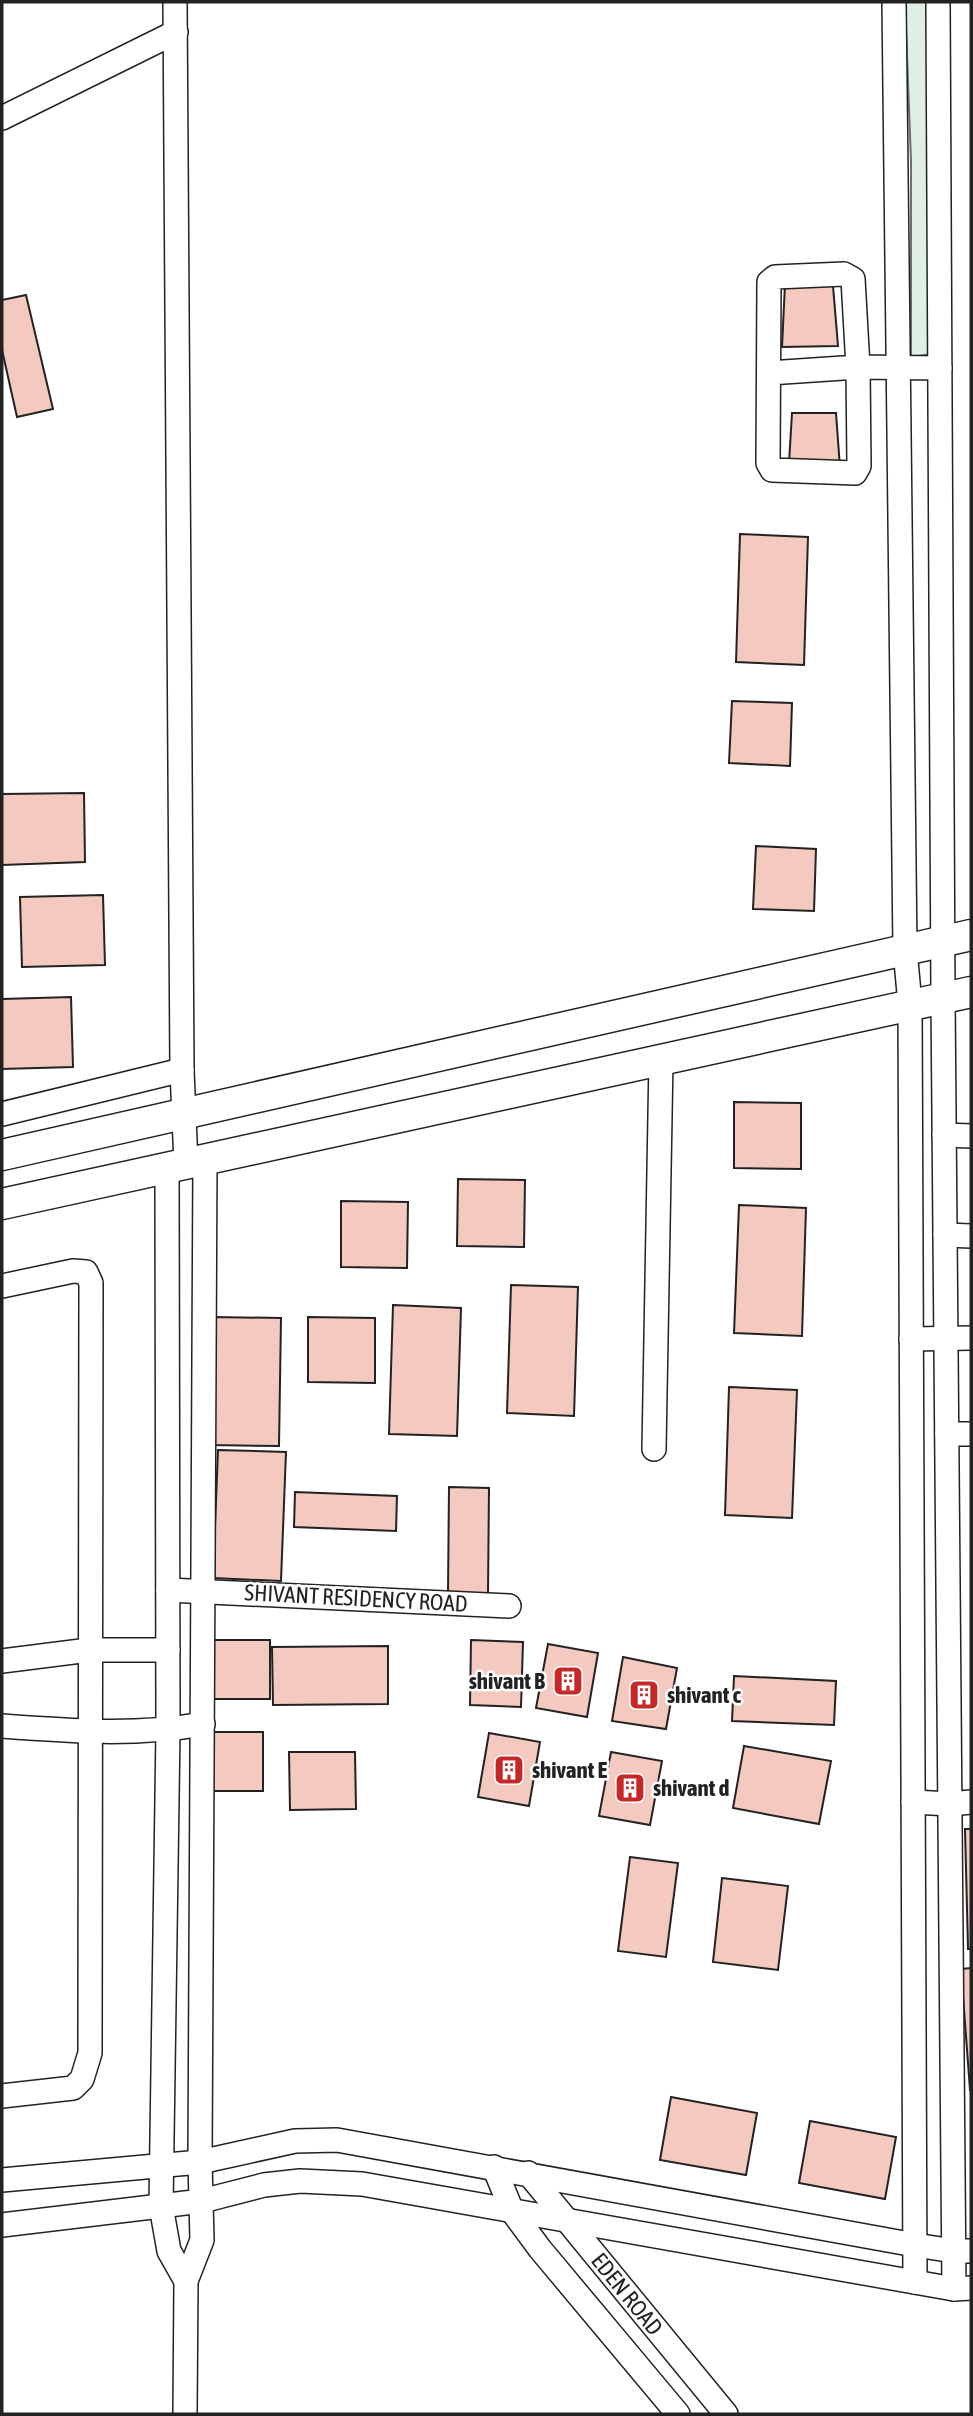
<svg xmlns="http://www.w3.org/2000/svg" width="973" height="2416" viewBox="0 0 973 2416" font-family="'Asap Condensed',sans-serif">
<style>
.green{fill:#e0efe3;stroke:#6f6f6f;stroke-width:2}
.building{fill:#f3c9c0;stroke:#222;stroke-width:2}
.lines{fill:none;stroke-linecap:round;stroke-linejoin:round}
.minor-casing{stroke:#222;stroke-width:26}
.major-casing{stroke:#222;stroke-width:33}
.minor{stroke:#fff;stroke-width:23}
.major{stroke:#fff;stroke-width:30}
.labels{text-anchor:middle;stroke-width:5;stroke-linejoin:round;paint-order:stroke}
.street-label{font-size:23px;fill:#222;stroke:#fff}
.poi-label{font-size:23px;font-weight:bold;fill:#222;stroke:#fff;text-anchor:start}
</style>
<rect width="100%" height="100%" fill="#fff"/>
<path class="green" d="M905,2H929L932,354L911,357V161Z"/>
<g class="building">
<path d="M785,284L833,286L838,346L782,347Z"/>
<path d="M26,295L53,409L17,417L2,350V300Z"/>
<path d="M792,413H836L840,468L789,463Z"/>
<path d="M740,534L808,537L804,665L736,662Z"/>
<path d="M732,701L792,703L790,766L729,763Z"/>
<path d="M84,793L85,862L2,865V794Z"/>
<path d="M756,846L816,849L814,911L753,909Z"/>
<path d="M103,895L105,965L22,967L20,897Z"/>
<path d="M71,997L73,1067L2,1069V999Z"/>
<path d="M734,1102L801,1103V1169L734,1168Z"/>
<path d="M458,1179L525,1180L524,1247L457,1246Z"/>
<path d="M341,1201L408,1202L407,1268L341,1267Z"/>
<path d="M739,1205L806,1208L802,1336L734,1333Z"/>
<path d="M511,1285L578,1287L574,1416L507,1413Z"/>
<path d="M393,1305L461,1308L457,1436L389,1434Z"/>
<path d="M213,1317L281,1318L279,1446L211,1445Z"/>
<path d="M308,1317L375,1318V1383L308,1382Z"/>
<path d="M729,1387L797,1390L792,1518L725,1515Z"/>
<path d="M218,1450L286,1452L281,1581L213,1578Z"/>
<path d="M449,1487L489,1488L488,1594L448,1593Z"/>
<path d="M295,1492L397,1496L396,1531L294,1527Z"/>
<rect x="213" y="1640" width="57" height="59"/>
<path d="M471,1640L523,1642L521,1707L470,1705Z"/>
<path d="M548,1644L598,1653L587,1717L536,1708Z"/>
<path d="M388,1646V1704L273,1705L272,1647Z"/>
<path d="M623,1657L677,1668L666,1729L612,1721Z"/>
<path d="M734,1676L836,1681L834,1725L732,1721Z"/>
<rect x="206" y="1732" width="57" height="59"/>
<path d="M489,1733L540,1742L529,1806L478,1797Z"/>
<path d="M744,1746L831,1761L819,1824L733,1808Z"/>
<path d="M289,1752H355L356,1809L290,1810Z"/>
<path d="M611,1752L662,1761L650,1825L599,1816Z"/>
<path d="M965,1829H971V1949H968Z"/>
<path d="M630,1857L678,1863L666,1957L618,1951Z"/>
<path d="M722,1878L788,1886L778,1970L713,1962Z"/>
<path d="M971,1968V2090H970L961,1969Z"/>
<path d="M671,2097L757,2113L746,2175L660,2160Z"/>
<path d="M810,2121L896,2137L885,2199L799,2183Z"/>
</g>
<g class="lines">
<g class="minor-casing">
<g id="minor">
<path d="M175,2L182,1070L186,1164"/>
<path d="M894,2L905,950L910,1004L915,2282"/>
<path d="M938,2L943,998L954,2289"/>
<path d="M2,118L176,32"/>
<path d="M769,373L858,367L853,279L844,274L775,277L769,282L768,463L772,470L855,473L859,466L858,367L940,368"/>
<path d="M2,1114L182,1070"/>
<path d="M944,1135L971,1136"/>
<path d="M167,1168L168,1730L161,2206L169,2251L186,2281"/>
<path d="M945,1235L971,1236"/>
<path d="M2,1286L73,1271L86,1272L91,1283L90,2053L82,2079L73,2088L2,2096"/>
<path d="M911,1339L971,1338"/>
<path d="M947,1434H971"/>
<path d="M654,1449L661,1060"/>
<path d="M168,1590L509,1606"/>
<path d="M2,1661L89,1650H168"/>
<path d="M2,1726C69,1731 136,1736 203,1724"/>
<path d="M913,1802L950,1804L971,1802"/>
<path d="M494,2167L512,2211L540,2249L678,2414"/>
<path d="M528,2173L726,2414"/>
<path d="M2,2180L200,2162L295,2141L337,2140L915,2245L954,2251H971"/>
<path d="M2,2225L202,2201L264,2185L300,2181L362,2184L954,2289L971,2288"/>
<path d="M185,2414L186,2281L202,2240L200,2162L205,1159"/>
</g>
</g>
<g class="major-casing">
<g id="major">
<path d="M2,1155L971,935"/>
<path d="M2,1204L971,992"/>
</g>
</g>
<use href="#minor" class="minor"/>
<use href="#major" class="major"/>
</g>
<defs>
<g id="building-square" transform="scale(1.575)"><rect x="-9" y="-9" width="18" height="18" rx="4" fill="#c62828" stroke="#fff"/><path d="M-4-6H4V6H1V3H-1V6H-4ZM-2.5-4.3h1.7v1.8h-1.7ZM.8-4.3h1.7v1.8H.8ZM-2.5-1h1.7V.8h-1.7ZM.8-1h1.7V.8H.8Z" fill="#fff"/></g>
</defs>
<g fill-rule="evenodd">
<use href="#building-square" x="568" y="1681"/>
<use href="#building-square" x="644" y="1695"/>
<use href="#building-square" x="509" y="1770"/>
<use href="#building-square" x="630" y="1788"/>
</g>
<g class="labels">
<g class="street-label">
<text transform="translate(356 1598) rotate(3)" y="8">SHIVANT RESIDENCY ROAD</text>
<text transform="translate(627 2294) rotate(51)" y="8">EDEN ROAD</text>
</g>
<g class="poi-label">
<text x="545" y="1689" text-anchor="end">shivant B</text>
<text x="667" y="1703">shivant c</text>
<text x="532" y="1778">shivant E</text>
<text x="653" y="1796">shivant d</text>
</g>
</g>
<rect width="973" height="2416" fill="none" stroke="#222222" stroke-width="7"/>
</svg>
